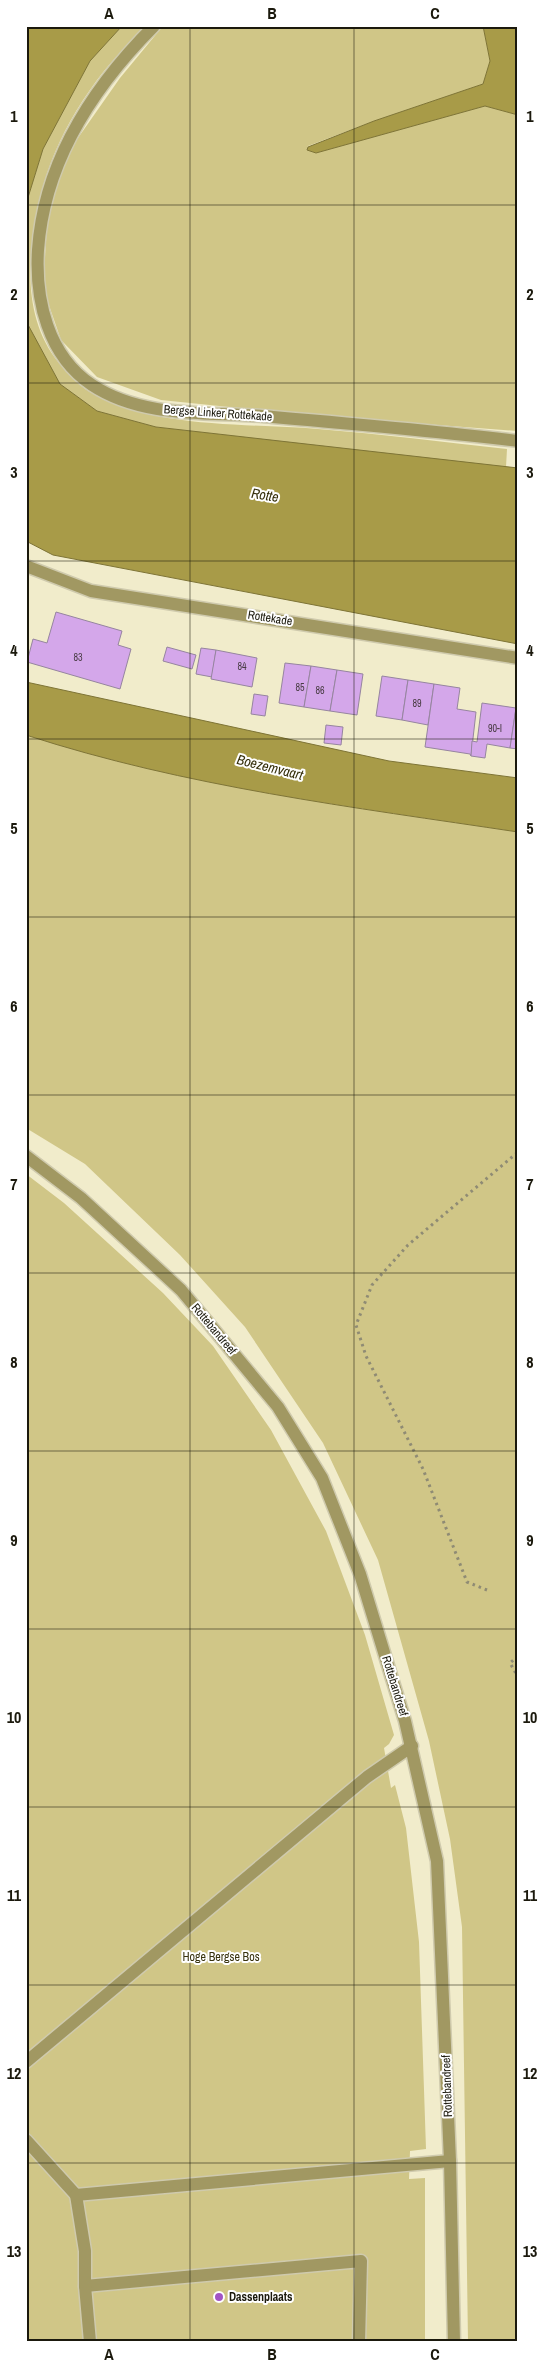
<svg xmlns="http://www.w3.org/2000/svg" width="544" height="2368" viewBox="0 0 544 2368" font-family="'Archivo Narrow',sans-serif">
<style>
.green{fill:#d0c687}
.water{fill:#a89b48;stroke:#7e7436}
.building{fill:#d4a7ea;stroke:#96859f}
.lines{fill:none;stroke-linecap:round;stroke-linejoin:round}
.service-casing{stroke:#cfcaad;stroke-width:15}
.minor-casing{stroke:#cfcaad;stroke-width:15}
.tertiary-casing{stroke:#cfcaad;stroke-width:15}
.path{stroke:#8f8b74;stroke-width:3;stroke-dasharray:2.5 4;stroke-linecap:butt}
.service{stroke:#a19862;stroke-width:12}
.minor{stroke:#a19862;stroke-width:12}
.tertiary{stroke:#a19862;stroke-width:12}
.grid{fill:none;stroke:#1b190d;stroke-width:1;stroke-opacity:0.55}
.poi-dot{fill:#a254c5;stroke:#fff;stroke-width:2}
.labels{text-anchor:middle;stroke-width:4;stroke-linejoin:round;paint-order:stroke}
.number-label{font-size:10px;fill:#493c44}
.street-label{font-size:12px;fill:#1b190d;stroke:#fff}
.park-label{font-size:12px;fill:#38320e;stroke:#fff}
.poi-label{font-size:12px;font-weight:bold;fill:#1b190d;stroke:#fff;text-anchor:start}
.water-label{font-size:14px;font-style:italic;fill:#352f0b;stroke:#fff}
.neatline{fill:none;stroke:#1b190d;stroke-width:2}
.grid-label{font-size:16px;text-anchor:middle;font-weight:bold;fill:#1b190d}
</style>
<rect width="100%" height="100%" fill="#f1eccb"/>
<g class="green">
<path d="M122,26H145C129,44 111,61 97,80C57,134 36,188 31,255C28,293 34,333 59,363C68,373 78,385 90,392C151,429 247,423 318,429C381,434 444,442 507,449L506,467L156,427L97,411L60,384L26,322V204L43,149L90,61Z"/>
<path d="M163,26H483L490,61L483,84L374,121L308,146L307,150L316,153L485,106L518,115V431L306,415L161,400L97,377L61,340L43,288L48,211L66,155L120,78Z"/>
<path d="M26,735C186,787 352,807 518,832V2342H468L462,1927L450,1839L429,1741L378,1560L323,1443L245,1327L180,1255L85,1164L26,1128Z"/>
<path d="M26,1174L64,1203L163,1293L213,1346L271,1430L326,1531L365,1635L394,1735L389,1744L384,1748L391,1788L395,1785L406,1828L419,1942L426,2149L410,2151L409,2179L425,2178V2342H26Z"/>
</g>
<g class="water">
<path d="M26,26H122L90,61L43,149L26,204Z"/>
<path d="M483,26H518V115L485,106L316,153L307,150L308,147L374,121L483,84L490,61Z"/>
<path d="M26,321L60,384L97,411L156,427L518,468V644L53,555L26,541Z"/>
<path d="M26,682L389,761L518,778V832C352,807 186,787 26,735Z"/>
</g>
<g class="building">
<path d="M56,612L122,631L118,645L131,649L120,689L27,662L33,639L47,643Z"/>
<path d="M167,647L196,655L192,669L163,661Z"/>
<path d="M201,648L216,650L212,677L196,674Z"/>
<path d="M216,650L257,658L252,687L211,679Z"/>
<path d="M285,663L311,666L304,707L279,703Z"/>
<path d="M311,666L337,670L330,711L304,707Z"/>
<path d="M337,670L363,674L357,715L330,711Z"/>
<path d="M382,676L408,680L402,720L376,716Z"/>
<path d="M408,680L434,684L428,725L402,720Z"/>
<path d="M434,684L460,688L457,709L476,712L471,756L470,754L425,747Z"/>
<path d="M254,694L268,696L265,716L251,714Z"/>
<path d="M482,703L516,708L510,748L487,744L485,758L471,756L472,741L477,742Z"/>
<path d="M516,708H518V749L510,748Z"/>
<path d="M326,725L343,727L341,745L324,743Z"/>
</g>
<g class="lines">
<g class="service-casing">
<g id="service">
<path d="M26,2062L367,1777L412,1746"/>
<path d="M26,2140L76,2195"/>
<path d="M85,2286L361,2261L359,2342"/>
<path d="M90,2342L85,2286V2251L76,2195L450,2161"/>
</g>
</g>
<g class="minor-casing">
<g id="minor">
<path d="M154,26C93,87 44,163 38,250C35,300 48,356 92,385C145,420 214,411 273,417C355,424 437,431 518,441"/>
<path d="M26,566L91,591L518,658"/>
</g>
</g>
<g class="tertiary-casing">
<path id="tertiary" d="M26,1156L81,1198L181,1290L278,1407L322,1478L360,1574L405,1721L437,1861L450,2161L454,2342"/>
</g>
<g class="path">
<path d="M487,1590L467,1582L423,1469L366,1356L356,1325L372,1285L408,1245L518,1152"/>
<path d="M518,1656L510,1663L518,1677"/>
</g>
<use href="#service" class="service"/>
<use href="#minor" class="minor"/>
<use href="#tertiary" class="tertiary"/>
</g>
<path class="grid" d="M190,26V2342M354,26V2342M26,205H518M26,383H518M26,561H518M26,739H518M26,917H518M26,1095H518M26,1273H518M26,1451H518M26,1629H518M26,1807H518M26,1985H518M26,2163H518"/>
<circle class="poi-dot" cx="219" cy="2297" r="5"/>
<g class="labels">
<g class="number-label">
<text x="78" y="661">83</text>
<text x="242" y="670">84</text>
<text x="300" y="691">85</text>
<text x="320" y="694">86</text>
<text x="417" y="707">89</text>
<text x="495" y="732">90-I</text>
</g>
<g class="street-label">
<text transform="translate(218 413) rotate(4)" y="4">Bergse Linker Rottekade</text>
<text transform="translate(270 618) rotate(9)" y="4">Rottekade</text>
<text transform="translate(214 1329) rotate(50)" y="4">Rottebandreef</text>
<text transform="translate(395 1686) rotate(73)" y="4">Rottebandreef</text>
<text transform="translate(447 2086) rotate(-92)" y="4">Rottebandreef</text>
</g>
<g class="park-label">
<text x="221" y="1961">Hoge Bergse Bos</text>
</g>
<g class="poi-label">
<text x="229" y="2301">Dassenplaats</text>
</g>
<g class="water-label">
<text transform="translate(265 495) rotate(9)" y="5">Rotte</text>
<text transform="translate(270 767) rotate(14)" y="5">Boezemvaart</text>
</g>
</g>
<rect width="544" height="2368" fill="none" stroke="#ffffff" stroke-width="55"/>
<rect x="28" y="28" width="488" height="2312" class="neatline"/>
<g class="grid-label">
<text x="109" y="19">A</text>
<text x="272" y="19">B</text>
<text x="435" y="19">C</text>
<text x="14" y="122">1</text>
<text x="530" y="122">1</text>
<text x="14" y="300">2</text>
<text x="530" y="300">2</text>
<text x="14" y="478">3</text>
<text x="530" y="478">3</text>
<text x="14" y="656">4</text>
<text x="530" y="656">4</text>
<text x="14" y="834">5</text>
<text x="530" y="834">5</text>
<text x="14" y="1012">6</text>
<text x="530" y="1012">6</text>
<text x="14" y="1190">7</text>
<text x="530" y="1190">7</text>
<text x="14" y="1368">8</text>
<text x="530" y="1368">8</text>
<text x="14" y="1546">9</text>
<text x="530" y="1546">9</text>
<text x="14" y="1723">10</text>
<text x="530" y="1723">10</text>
<text x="14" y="1901">11</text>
<text x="530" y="1901">11</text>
<text x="14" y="2079">12</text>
<text x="530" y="2079">12</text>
<text x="14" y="2257">13</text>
<text x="530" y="2257">13</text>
<text x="109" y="2360">A</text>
<text x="272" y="2360">B</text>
<text x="435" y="2360">C</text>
</g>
</svg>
